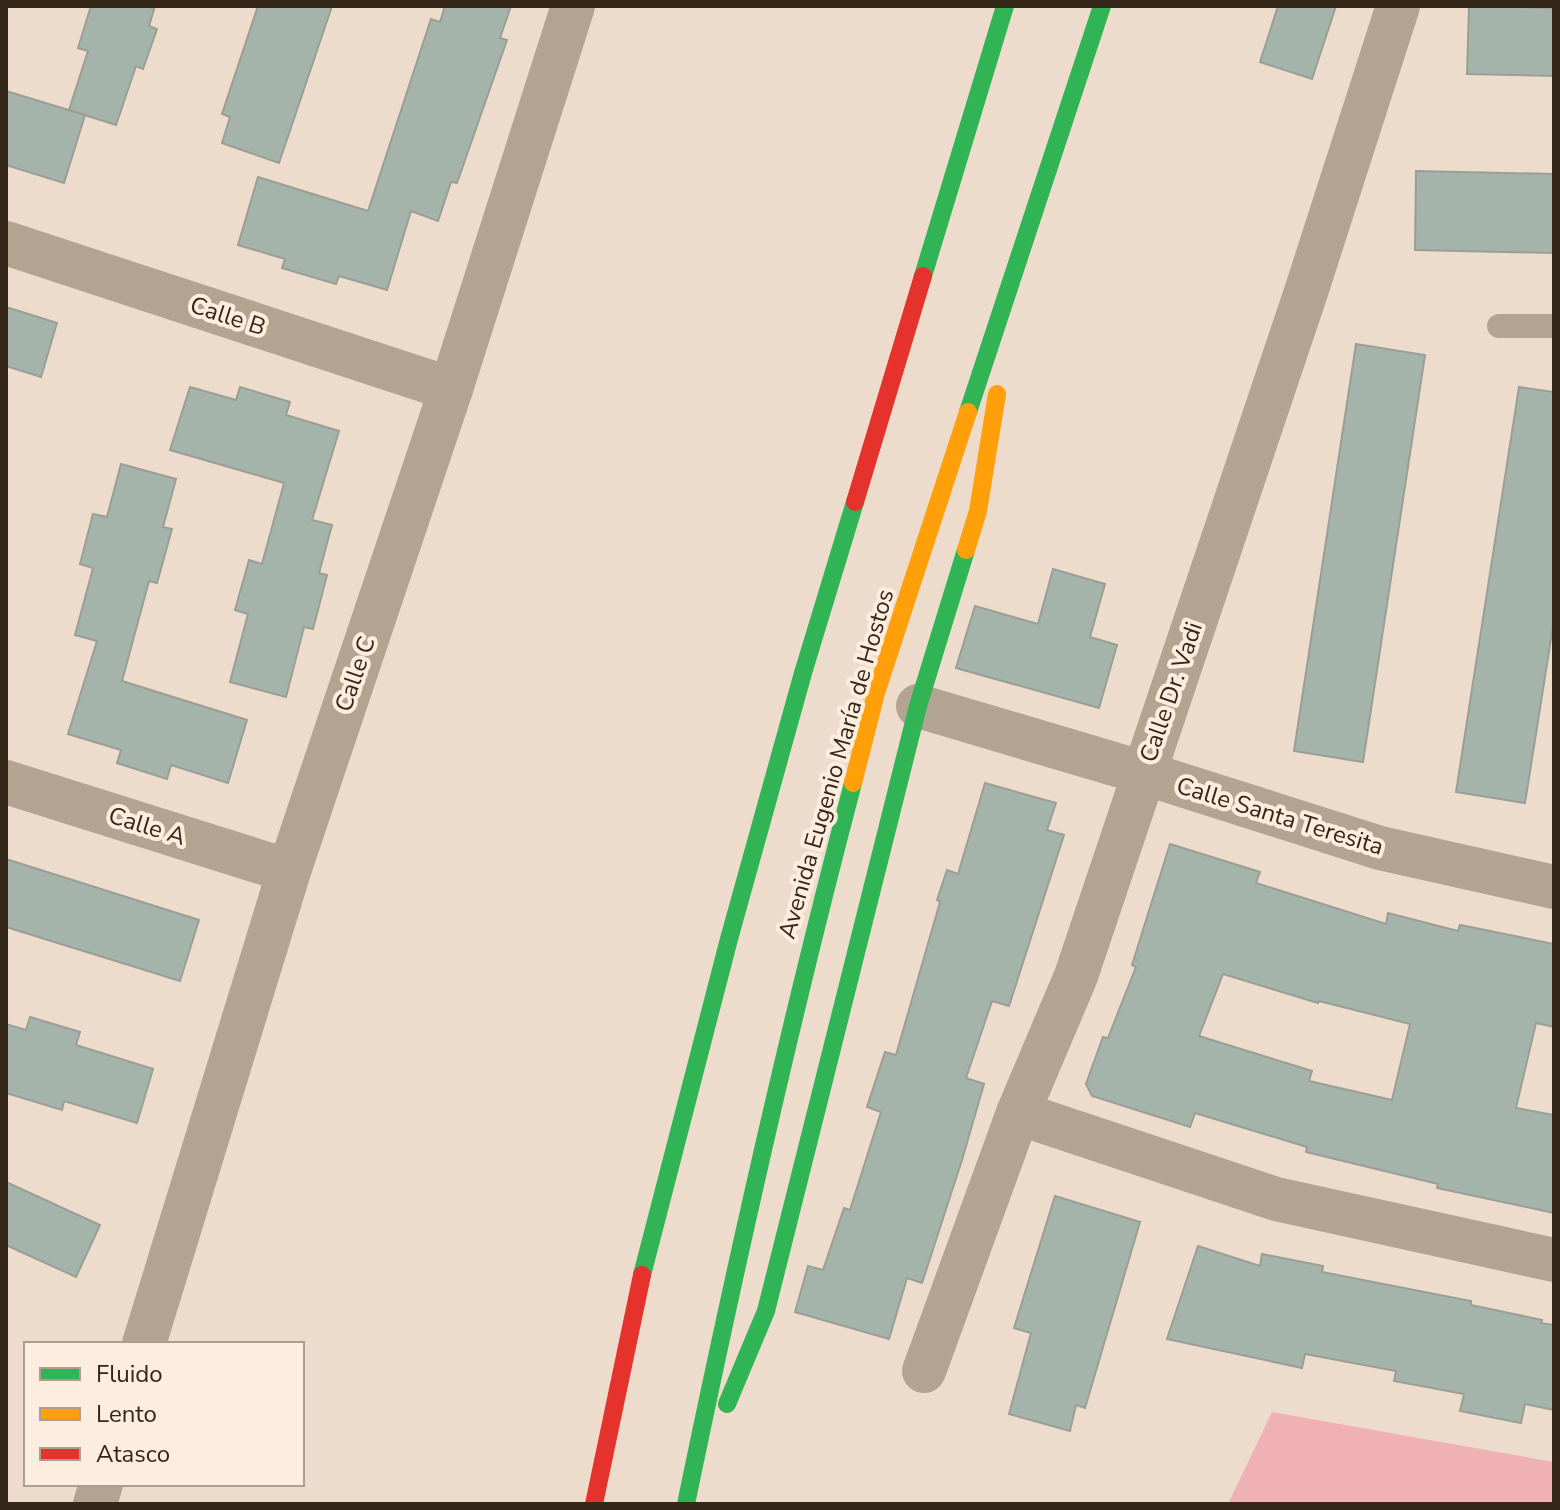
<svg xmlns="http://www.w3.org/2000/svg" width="1560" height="1510" viewBox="0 0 1560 1510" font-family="'Nunito Sans',sans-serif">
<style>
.green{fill:#f0b1b4}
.building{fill:#a5b4ab;stroke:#9a9e96;stroke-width:2;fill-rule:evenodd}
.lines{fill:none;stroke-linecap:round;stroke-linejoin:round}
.lane{stroke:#b3a391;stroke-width:24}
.street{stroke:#b3a391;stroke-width:44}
.fast{stroke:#30b455;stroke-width:18}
.slow{stroke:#ff9f0a;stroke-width:18}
.jam{stroke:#e5322d;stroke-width:18}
.labels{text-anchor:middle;stroke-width:8;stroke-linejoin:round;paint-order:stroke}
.street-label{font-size:24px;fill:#342718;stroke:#fcedde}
</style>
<rect width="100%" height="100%" fill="#eddccc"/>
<path class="green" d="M1272,1412L1554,1462V1504H1228Z"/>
<g class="building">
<path d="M91,6H155L149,26L157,29L143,69L136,66L116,125L69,110L88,51L78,48Z"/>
<path d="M258,6H332L279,163L222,143L230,117L222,114Z"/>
<path d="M445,6H511L500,38L507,40L457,183L451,182L438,221L411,211L387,290L339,276L336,284L282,268L285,259L238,245L258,177L368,211L431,19L440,22Z"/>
<path d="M1278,6H1336L1312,79L1260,62Z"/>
<path d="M1469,6L1554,8V76L1467,74Z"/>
<path d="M6,91L85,115L64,183L6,165Z"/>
<path d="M1416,171L1554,174V253L1415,250Z"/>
<path d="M6,307L57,323L41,377L6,366Z"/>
<path d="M1356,344L1425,355L1363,762L1294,751Z"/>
<path d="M190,387L236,400L240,387L290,402L286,415L339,431L312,520L332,525L319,573L327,575L313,629L304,627L286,697L230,682L248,614L235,610L249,560L262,564L284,483L170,450Z"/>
<path d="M1519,387L1554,392V620L1525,803L1456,792Z"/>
<path d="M121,464L176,479L163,527L172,529L157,583L149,581L122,681L247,720L228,783L171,765L167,779L117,763L121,750L68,734L97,641L75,635L93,568L80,564L93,514L107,517Z"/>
<path d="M1053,569L1105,584L1090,637L1117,645L1099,708L956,668L975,606L1038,624Z"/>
<path d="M985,783L1056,803L1047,830L1064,835L1009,1006L992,1001L966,1078L984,1084L962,1160L922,1283L907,1278L889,1339L795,1312L808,1266L823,1270L844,1208L850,1210L881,1112L867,1107L885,1052L896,1055L940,902L937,900L947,870L958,874Z"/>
<path d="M1170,844L1260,872L1256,883L1386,924L1388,913L1458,931L1460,925L1554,944V1027L1536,1023L1516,1108L1554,1115V1213L1437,1188L1438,1184L1306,1152L1307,1147L1195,1113L1190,1127L1092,1096L1086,1084L1103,1037L1108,1038L1136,967L1132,965ZM1223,974L1318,1003L1319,1001L1410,1024L1392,1100L1309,1081L1312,1071L1199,1036Z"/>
<path d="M6,859L199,920L180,981L6,927Z"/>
<path d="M30,1017L80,1032L76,1045L153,1069L137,1123L64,1101L62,1110L6,1093V1024L26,1030Z"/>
<path d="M6,1182L100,1225L76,1277L6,1245Z"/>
<path d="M1055,1196L1140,1222L1085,1408L1076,1405L1070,1431L1009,1414L1031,1333L1014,1328Z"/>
<path d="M1198,1246L1260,1266L1262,1254L1323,1266L1322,1272L1471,1301V1305L1542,1320L1541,1323L1554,1325V1410L1525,1404L1521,1423L1460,1411L1464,1394L1394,1381L1396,1371L1305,1354L1302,1368L1167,1339Z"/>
</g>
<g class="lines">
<path class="lane" d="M1499,326H1554"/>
<g class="street">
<path d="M6,243L451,389"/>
<path d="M918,706L1144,773L1380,848L1554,887"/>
<path d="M6,782L289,871"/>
<path d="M1018,1113L1276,1199L1554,1260"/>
<path d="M144,1344L289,871L451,389L573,6"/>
<path d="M924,1371L1018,1113L1076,976L1306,292L1398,6"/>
<path d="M95,1504L101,1484"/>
</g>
<g class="fast">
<path d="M923,276L1005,6"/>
<path d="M968,412L1102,6"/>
<path d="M642,1275L729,939L803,673L855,502"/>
<path d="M727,1404L766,1311L918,706L966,550"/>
<path d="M686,1504C736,1262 790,1022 853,783"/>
</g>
<g class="slow">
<path d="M966,550L978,511L997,394"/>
<path d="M853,783L876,693L968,412"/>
</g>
<g class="jam">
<path d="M855,502L923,276"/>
<path d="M594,1504L642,1275"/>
</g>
</g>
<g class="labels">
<g class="street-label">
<text transform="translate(228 316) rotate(18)" y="8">Calle B</text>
<text transform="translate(355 674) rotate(-71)" y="8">Calle C</text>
<text transform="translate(1171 692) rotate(-71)" y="8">Calle Dr. Vadi</text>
<text transform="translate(836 764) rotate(-74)" y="8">Avenida Eugenio María de Hostos</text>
<text transform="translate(1280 816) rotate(17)" y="8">Calle Santa Teresita</text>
<text transform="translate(147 826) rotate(17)" y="8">Calle A</text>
</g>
</g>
<rect width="1560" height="1510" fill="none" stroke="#342718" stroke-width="16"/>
<rect x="24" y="1342" width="280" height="144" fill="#fcedde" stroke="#ac9e8f" stroke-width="2"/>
<rect x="40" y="1368" width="40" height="12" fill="#30b455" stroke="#ac9e8f" stroke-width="2"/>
<text x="96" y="1382" font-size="24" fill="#342718">Fluido</text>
<rect x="40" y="1408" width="40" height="12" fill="#ff9f0a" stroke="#ac9e8f" stroke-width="2"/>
<text x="96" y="1422" font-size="24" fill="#342718">Lento</text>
<rect x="40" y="1448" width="40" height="12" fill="#e5322d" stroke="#ac9e8f" stroke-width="2"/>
<text x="96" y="1462" font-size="24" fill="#342718">Atasco</text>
</svg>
